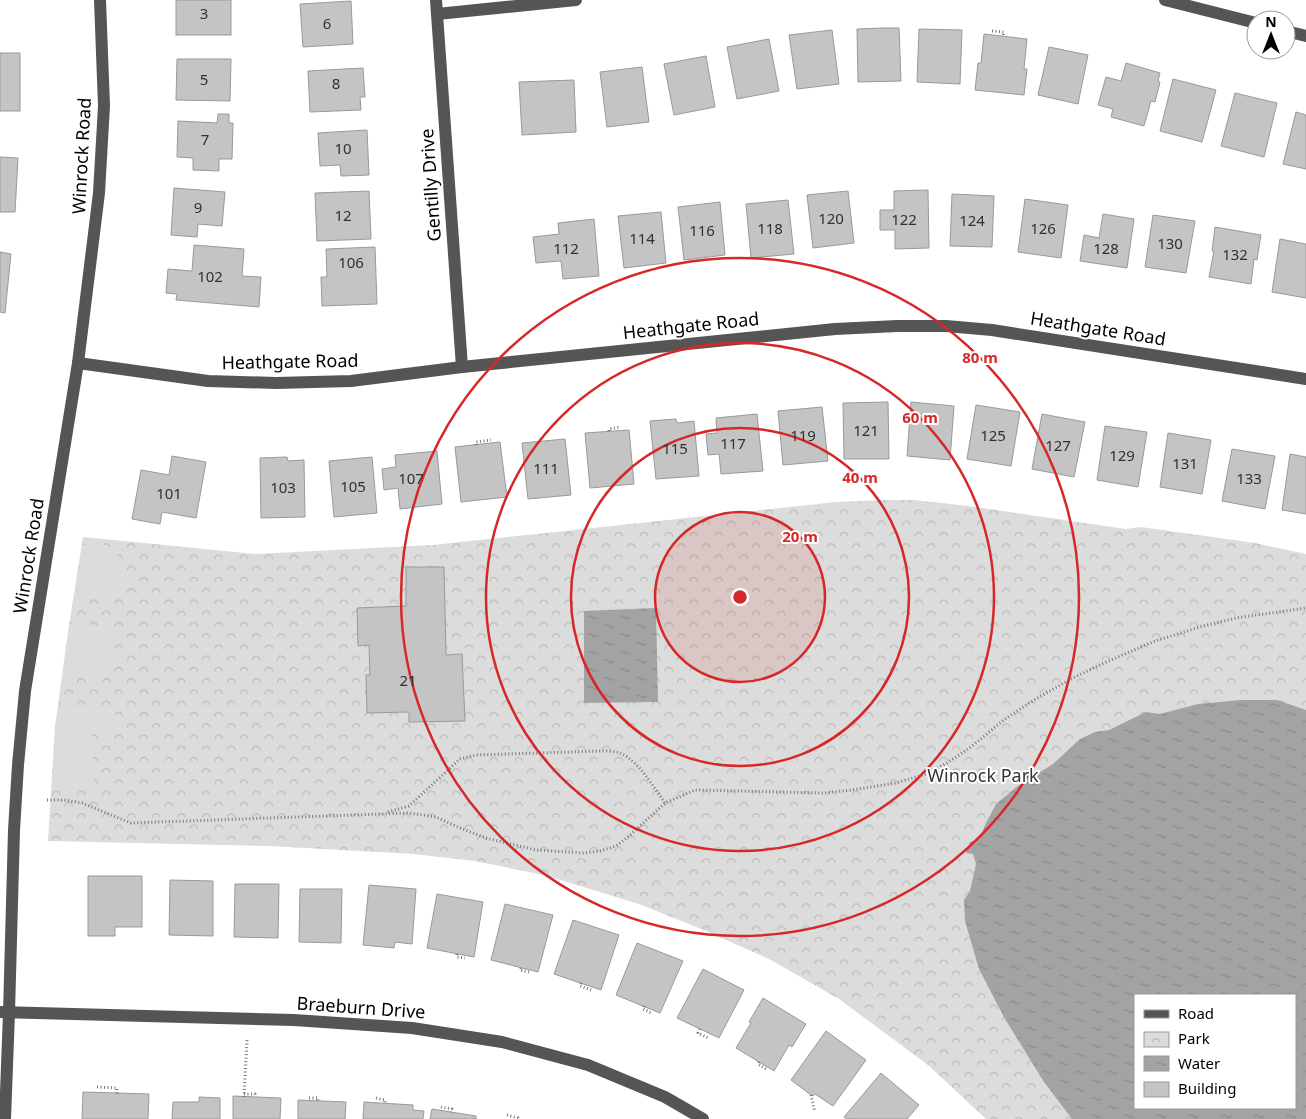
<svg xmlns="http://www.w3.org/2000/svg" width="1306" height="1119" viewBox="0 0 1306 1119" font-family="'Noto Sans',sans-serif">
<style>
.park{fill:url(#park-crowns);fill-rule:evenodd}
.garden{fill:#dcdcdc}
.water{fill:url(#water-ripples);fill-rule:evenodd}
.building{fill:#c4c4c4;stroke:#999}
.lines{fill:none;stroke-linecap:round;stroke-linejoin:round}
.path{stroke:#777;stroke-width:3;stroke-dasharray:1 2.5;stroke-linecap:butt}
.minor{stroke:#555;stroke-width:12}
.ring{fill:none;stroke:#d62828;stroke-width:2.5}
.labels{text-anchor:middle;stroke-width:4;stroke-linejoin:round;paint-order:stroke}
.number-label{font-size:15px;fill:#313131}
.street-label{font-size:18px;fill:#000;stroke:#fff}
.park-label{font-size:18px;fill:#333;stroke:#fff}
.centre{fill:#d62828;stroke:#fff;stroke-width:2.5}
.ring-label{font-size:15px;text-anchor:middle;font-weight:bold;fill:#d62828;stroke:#fff;stroke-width:4;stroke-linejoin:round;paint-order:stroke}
</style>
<defs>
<pattern id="park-crowns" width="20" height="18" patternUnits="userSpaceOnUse" patternTransform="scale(1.25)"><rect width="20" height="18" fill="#dcdcdc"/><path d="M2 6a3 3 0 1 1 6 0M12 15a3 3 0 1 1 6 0" fill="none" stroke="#bbb"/></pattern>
<pattern id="water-ripples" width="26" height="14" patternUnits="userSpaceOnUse" patternTransform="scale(1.25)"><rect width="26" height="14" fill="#a3a3a3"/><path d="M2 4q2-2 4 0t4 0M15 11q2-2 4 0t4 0" fill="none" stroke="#8b8b8b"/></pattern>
</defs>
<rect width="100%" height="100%" fill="#fff"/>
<path class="park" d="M884,500H914L969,506L1126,529L1141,527L1255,543L1306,554V1119H986L928,1065L839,999L769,959L699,928L639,904L544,875L475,861L413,854L270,846L48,841L55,727L68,632L83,537L255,554L433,545L836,502ZM1135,995H1295V1108H1135Z"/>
<g class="garden">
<path d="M92,543C96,544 101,544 105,545C124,551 122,571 123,588L117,593L77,591L76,588L84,545Z"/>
<path d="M72,624L104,626L109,629L115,637V666L109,674L103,677L82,678L63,677L69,626Z"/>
<path d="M60,710C67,710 74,711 80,711C93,710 129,705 113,729L92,731L94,788L52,790L57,713Z"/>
</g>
<g class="water">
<path d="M656,608L658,702L584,703V611Z"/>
<path d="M1241,700H1277L1306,710V1119H1072L1044,1082L1005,1019L979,969L965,921L964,900L970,891L976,864L973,854L966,853L970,842L979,839L987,821L996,804L1019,785L1053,764L1080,739L1095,732L1109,730L1146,712L1160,714L1198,704ZM1135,995H1295V1108H1135Z"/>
</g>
<g class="building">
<rect x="176" y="0" width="55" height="35"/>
<path d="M351,1L353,44L303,47L300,4Z"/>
<path d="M883,28H899L901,81L858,82L857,29Z"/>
<path d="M919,29L962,30L960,84L917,82Z"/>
<path d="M832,30L839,84L797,89L789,35Z"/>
<path d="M984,34L1027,39L1024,69H1027L1024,95L975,90L978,63H981Z"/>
<path d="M769,39L779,91L737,99L727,47Z"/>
<path d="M1049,47L1088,55L1078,104L1038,95Z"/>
<rect x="0" y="53" width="20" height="58"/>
<path d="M706,56L715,107L674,115L664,64Z"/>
<path d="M177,59H231L230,101L176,100Z"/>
<path d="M1126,63L1160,73L1158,81L1160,82L1155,102L1151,101L1144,126L1111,117L1113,109L1098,105L1106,77L1121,81Z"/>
<path d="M642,67L649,122L607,127L600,72Z"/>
<path d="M363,68L365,97H360L361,110L310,112L308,71Z"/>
<path d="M1173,79L1216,90L1202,142L1160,131Z"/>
<path d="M574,80L576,132L522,135L519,82Z"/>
<path d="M1235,93L1277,103L1264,157L1221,146Z"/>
<path d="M1296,112L1306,115V169L1283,164Z"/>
<path d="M218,114H229V123H233L232,159H219V171L193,170V158L177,157L178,121L217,123Z"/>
<path d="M367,130L369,175L341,176L340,165L320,166L318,133Z"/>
<path d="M0,157L18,158L15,212H0Z"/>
<path d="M174,188L225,192L222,226L198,224L197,237L171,235Z"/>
<path d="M928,190L929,248L895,249V230H880V210H894V191Z"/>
<path d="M369,191L371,239L317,241L315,193Z"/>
<path d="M848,191L854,243L813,248L807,195Z"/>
<path d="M952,194L994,196L992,247L950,246Z"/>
<path d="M1025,199L1068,205L1061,258L1018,252Z"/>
<path d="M788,200L794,254L751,258L746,204Z"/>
<path d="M720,202L725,255L684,260L678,207Z"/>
<path d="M661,212L666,263L624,268L618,216Z"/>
<path d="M1103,214L1134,219L1127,268L1080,261L1084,235L1099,238Z"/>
<path d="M1153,215L1195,221L1186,273L1145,267Z"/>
<path d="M594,219L599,276L563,279L561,261L536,263L533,237L559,234L558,223Z"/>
<path d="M1215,227L1261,235L1257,260L1254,259L1251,284L1209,277L1214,251H1212Z"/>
<path d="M1280,239L1306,244V298L1272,292Z"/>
<path d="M194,245L244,249L242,276L261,277L259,307L176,300L177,294L166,293L168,269L192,271Z"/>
<path d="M375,247L377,304L322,306L321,277H327L326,249Z"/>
<path d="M0,252L11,254L5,313L0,312Z"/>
<path d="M888,402L889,459H844L843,403Z"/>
<path d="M911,402L954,406L950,460L907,456Z"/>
<path d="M976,405L1020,412L1011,466L967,459Z"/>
<path d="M822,407L828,461L783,465L778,411Z"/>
<path d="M757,414L763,471L721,474L719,454L708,455L706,434L717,433L716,418Z"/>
<path d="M1042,414L1085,422L1074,477L1032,469Z"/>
<path d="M676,419L677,423L694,421L699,476L656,479L650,421Z"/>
<path d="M1105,426L1147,432L1138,487L1097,480Z"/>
<path d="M629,430L634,484L590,488L585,433Z"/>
<path d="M1168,433L1211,440L1202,494L1160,487Z"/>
<path d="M565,439L571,495L528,499L522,443Z"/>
<path d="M500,442L507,497L461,502L455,447Z"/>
<path d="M1232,449L1275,456L1265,509L1222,501Z"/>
<path d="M437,451L442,504L400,509L398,488L384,490L382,469L396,467L395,455Z"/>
<path d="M1290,454L1306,457V514L1282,510Z"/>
<path d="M172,456L206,462L196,518L162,512L160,524L132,519L141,470L169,475Z"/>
<path d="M287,457L288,461L304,460L305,517L261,518L260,458Z"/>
<path d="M372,457L377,513L334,517L329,461Z"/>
<path d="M406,567H444L446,655L462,654L465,721L409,722V712L367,713L366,675H370L369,645L358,646L357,608L406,606Z"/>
<path d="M88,876H142V927H115V936H88Z"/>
<path d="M170,880L213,881V936L169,935Z"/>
<path d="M235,884H279L278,938L234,937Z"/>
<path d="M369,885L416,889L412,944L395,942L394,948L363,945Z"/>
<path d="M300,889H342L341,943L299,942Z"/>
<path d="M437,894L483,902L474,957L427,948Z"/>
<path d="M505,904L553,915L538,972L491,960Z"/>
<path d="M573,920L619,935L601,990L554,974Z"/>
<path d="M637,943L683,961L660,1013L616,995Z"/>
<path d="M703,969L744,990L719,1038L677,1018Z"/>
<path d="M763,998L806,1024L792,1047L789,1045L774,1071L736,1048L751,1023L749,1022Z"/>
<path d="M826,1031L866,1060L833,1106L815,1094L813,1096L811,1095L791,1080Z"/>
<path d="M881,1073L919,1105L907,1119H847L844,1117Z"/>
<path d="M83,1092L149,1094L148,1119H82Z"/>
<path d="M233,1096L281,1098L280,1119H233Z"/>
<path d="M199,1097L220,1098V1119H172L173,1102H199Z"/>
<path d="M298,1100L346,1102L345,1119H298Z"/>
<path d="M364,1102L413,1105V1110L424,1111L423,1119H363Z"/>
<path d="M432,1109L476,1116V1119H430Z"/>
</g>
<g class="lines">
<g class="path">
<path d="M992,31L1004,32L1003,36"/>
<path d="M609,431V429L620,427"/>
<path d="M476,445V442L491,440"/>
<path d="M47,800H64L82,803L131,823L409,813L436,817L460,828L486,838L536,850L584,853L600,851L616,846L629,836L665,803L695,790L824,793L852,790L896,783L926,774L947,763L971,747L1005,719L1034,700L1073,678L1104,663L1155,641L1203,626L1236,618L1306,608"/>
<path d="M388,812L409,806L460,759L476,755L600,751C606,751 614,751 620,753C639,761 653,787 665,803"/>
<path d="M457,954V957L465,958"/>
<path d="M521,968L520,970L529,972"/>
<path d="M581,983L580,986L591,990"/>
<path d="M644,1006L643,1009L651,1013"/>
<path d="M700,1029L698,1033L708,1038"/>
<path d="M759,1062L758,1064L766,1069"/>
<path d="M97,1087L117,1088V1094"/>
<path d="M244,1094H255V1097"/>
<path d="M811,1095L815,1112"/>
<path d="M244,1097L247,1040"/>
<path d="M309,1098H318V1101"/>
<path d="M376,1098L385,1100V1103"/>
<path d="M441,1107L452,1109L451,1112"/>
<path d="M507,1115L518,1118V1119"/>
</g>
<g class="minor">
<path d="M436,0L462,367"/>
<path d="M1165,0L1256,23"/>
<path d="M437,14L576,0"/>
<path d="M1286,31L1306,36"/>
<path d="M78,363L208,381L276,383L351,381L462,367L835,329L897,326H946L992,330L1306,379"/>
<path d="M0,1012L294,1020L412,1028L502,1042L588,1065L665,1097L703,1119"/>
<path d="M5,1119L9,1013L14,830L18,765L25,691L78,363L99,193L104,106L100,0"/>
</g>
</g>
<circle cx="740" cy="597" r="85" fill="#d62828" fill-opacity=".12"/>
<g class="ring">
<circle cx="740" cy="597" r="85"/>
<circle cx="740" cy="597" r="169"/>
<circle cx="740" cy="597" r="254"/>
<circle cx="740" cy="597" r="339"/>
</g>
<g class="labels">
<g class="number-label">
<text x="204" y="19">3</text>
<text x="327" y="29">6</text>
<text x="204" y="85">5</text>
<text x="336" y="89">8</text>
<text x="205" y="145">7</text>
<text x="343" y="154">10</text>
<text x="198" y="213">9</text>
<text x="343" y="221">12</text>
<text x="831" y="224">120</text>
<text x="904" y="225">122</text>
<text x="972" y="226">124</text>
<text x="770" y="234">118</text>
<text x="1043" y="234">126</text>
<text x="702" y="236">116</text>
<text x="642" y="244">114</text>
<text x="1170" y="249">130</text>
<text x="566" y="254">112</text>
<text x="1106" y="254">128</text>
<text x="1235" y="260">132</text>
<text x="351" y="268">106</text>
<text x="210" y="282">102</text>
<text x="866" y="436">121</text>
<text x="803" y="441">119</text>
<text x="993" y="441">125</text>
<text x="733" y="449">117</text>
<text x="1058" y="451">127</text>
<text x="675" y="454">115</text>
<text x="1122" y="461">129</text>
<text x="1185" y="469">131</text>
<text x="546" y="474">111</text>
<text x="411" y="484">107</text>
<text x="1249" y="484">133</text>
<text x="353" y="492">105</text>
<text x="283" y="493">103</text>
<text x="169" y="499">101</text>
<text x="408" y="686">21</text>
</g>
<g class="street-label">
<text transform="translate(82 156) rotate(-87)" y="6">Winrock Road</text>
<text transform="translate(431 185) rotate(-94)" y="6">Gentilly Drive</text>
<text transform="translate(691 326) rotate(-6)" y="6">Heathgate Road</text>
<text transform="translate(1098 329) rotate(9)" y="6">Heathgate Road</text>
<text transform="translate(290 362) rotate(-1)" y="6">Heathgate Road</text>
<text transform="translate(29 556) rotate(-81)" y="6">Winrock Road</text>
<text transform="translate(361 1008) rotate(4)" y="6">Braeburn Drive</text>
</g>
<g class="park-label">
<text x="983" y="782">Winrock Park</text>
</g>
</g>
<circle cx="740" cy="597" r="8" class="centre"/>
<g class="ring-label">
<text x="980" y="363">80 m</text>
<text x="920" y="423">60 m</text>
<text x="860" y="483">40 m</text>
<text x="800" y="542">20 m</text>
</g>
<rect x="1134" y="994" width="162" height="115" fill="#ffffff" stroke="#999999"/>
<rect x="1144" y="1010" width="25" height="8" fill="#555555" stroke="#999999"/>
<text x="1178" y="1019" font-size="15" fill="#000000">Road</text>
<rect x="1144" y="1032" width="25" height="15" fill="url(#park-crowns)" stroke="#999999"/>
<text x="1178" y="1044" font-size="15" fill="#000000">Park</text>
<rect x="1144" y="1056" width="25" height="15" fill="url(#water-ripples)" stroke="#999999"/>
<text x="1178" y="1069" font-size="15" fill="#000000">Water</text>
<rect x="1144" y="1082" width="25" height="15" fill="#c4c4c4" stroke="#999999"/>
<text x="1178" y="1094" font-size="15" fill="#000000">Building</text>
<g transform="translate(1271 35)"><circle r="24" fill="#ffffff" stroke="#999999"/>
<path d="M0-4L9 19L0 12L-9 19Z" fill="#000000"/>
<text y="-8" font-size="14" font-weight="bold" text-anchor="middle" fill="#000000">N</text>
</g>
</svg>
